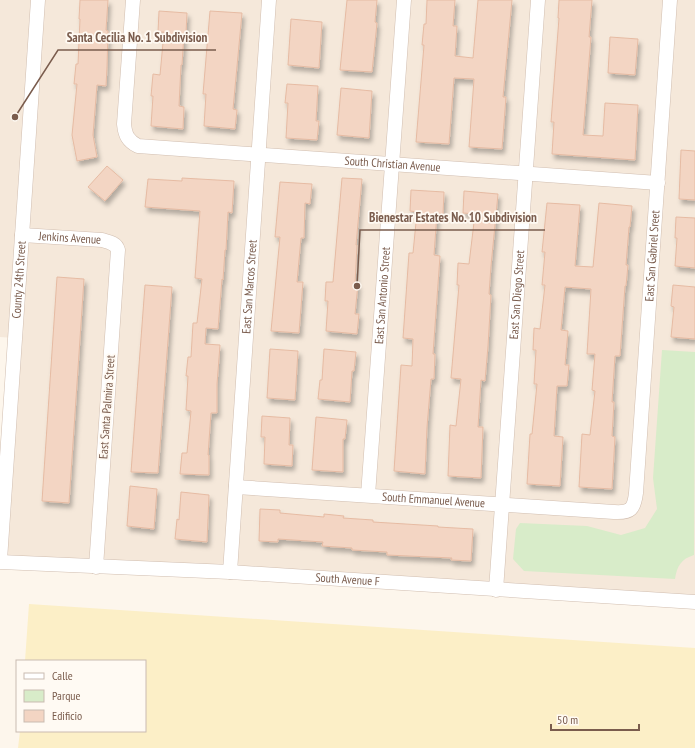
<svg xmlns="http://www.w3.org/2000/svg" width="695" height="748" viewBox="0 0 695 748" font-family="'PT Sans Narrow',sans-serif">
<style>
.residential{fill:#f5e8da}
.green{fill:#d8ecc9}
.sand{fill:#fcefc7}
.building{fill:#f3d5c3;stroke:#e6bba3;filter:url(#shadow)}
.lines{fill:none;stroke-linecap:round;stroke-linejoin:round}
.minor-casing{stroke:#d1beb0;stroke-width:15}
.minor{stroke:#fff;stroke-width:14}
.labels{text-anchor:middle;stroke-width:3.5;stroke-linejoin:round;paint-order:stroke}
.street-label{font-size:12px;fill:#7a5c4d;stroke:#fffaf3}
.leader{fill:none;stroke:#7a5c4d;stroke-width:1.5}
.callout-dot{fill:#7a5c4d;stroke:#fffaf3;stroke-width:1.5}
.callout-label{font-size:13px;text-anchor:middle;font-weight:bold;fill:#7a5c4d;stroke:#fffaf3;stroke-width:3.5;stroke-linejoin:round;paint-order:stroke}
</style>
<defs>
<filter id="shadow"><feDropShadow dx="2.5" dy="4.5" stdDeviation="2" flood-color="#0004"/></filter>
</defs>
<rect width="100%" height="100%" fill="#fdf6ec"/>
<path class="residential" d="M0,0H695V602L0,562L15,338L0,337Z"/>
<path class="green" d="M662,350L695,352L694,555C681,559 677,566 675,579L524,571L513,559L516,529L520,523L587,526L621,535L645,528L657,509L653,478Z"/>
<path class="sand" d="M29,604L695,648V748H18L20,731H145V661H25Z"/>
<g class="building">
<path d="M80,0H108L106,30L108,31L107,67L106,86L97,85L93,135L97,157L77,161L72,135L77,84H74L76,64H78L80,19H79Z"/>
<path d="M347,0H377L375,22L377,23L372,72L340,70Z"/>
<path d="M427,0H455L453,26H457L455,56L473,58L478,0H512L503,97H506L502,149L469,147L474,79L454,78L449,144L416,142L424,45H422L424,24H426Z"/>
<path d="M559,0H592L589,37H591L583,135L603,136L605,103L638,105L635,160L552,154L554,122H551L559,18H558Z"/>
<path d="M159,11L187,13L186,33H184L182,65H181L179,106L184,107L183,129L151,126L153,96H151L153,74L160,75L164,32H158Z"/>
<path d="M210,11L242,13L233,109L237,110L235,129L204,126L206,94H203Z"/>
<path d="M291,19L322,22L319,68L288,65Z"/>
<path d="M610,37L638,39L635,75L608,73Z"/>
<path d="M287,84L318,86L316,121H319L317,140L286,138L288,103H285Z"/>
<path d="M341,88L372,91L369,138L337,135Z"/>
<path d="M681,150L695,151V200L679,199Z"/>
<path d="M107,166L123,180L105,201L88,187Z"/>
<path d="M182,178L234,181L232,213L228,212L226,250H225L223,280L222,279L218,329L206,328L205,344L220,345L217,384V413H211L208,455H209V475L180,474L182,453H187L191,411L186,410L188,376H186L188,357H191L193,323H197L202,279L195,278L200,211L145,207L148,179L182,181Z"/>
<path d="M342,178L362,179L356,245H357L355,284H358L355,314H359L357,334L326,331L328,301H325L326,282H333Z"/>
<path d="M280,182L312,184L310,204L305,203L304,238H301L297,282H303L299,333L271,331L280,237H275Z"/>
<path d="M411,190L444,192L443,214L437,213L434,255L440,256L433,354H435L434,379H431L427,427L425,474L394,471L401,365L412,366L413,339L403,338L409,253H413L417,212L410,211Z"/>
<path d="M464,191L498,194L491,266L489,294L491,295L488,346L485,381L481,380L478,427H483L481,478L448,476L450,425L456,426L461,379L451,378L459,285H457L458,263L469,264L475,214L463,213Z"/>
<path d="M547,203L580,205L575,266L593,267L599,203L632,206L630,227H629L626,265H628L626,286H625L620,356H615L612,402H614L612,436L615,437L612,489L579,487L582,434L590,435L595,391L592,390L595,354H587L591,289L565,287L561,330L568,331L565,365H569L567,386H557L554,436L563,437L560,486L527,484L530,434H532L537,384H534L536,350H533L534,328L540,329L545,285H542L545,252H542Z"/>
<path d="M676,217L695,218V268L675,266L677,238H675Z"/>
<path d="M57,277L84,279L69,503L42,501Z"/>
<path d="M145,285L172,287L158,473L131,472Z"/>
<path d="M673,285L695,287V339L671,337L674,307L671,306Z"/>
<path d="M270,349L298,351L295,400L267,398Z"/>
<path d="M324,349L356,352L354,371H352L350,402L318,399L320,380H322Z"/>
<path d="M262,416L290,418L289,445H293L292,466L264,464L265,437H261Z"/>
<path d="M316,417L347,420L345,439H343V472L312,470Z"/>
<path d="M130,486L157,489L154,529L127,526Z"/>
<path d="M181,492L209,495L207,542L175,539L177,519L179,520Z"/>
<path d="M260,509L280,510V513L324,517V514L344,516L343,518L373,520V522L438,526V527L473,529L471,561L451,560L452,558L387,555V552L352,550V548L322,546L323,542L278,539V542L259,541Z"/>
</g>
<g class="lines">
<g class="minor-casing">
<g id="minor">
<path id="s1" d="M133,0L124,124C125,135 128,141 138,146L658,183"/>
<path id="s2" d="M22,235L102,240C109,242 116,243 118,250L96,567"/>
<path id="s3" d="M236,487L614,512C631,513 634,509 636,493L670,0"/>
<path id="s4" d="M368,495L404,0"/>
<path id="s5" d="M0,560L38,0"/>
<path id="s6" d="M0,562L230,572L695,602"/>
<path id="s7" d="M230,572L269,0"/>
<path id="s8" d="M496,590L538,0"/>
</g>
</g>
<use href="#minor" class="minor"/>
</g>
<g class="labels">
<g class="street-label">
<text dy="4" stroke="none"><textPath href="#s1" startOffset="407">South Christian Avenue</textPath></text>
<text dy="4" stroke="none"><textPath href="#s2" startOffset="48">Jenkins Avenue</textPath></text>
<text dy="4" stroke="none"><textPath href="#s3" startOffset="651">East San Gabriel Sreet</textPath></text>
<text dy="4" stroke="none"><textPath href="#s5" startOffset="281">County 24th Street</textPath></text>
<text dy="4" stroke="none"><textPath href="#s7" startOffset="286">East San Marcos Street</textPath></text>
<text dy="4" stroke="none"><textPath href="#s8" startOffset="296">East San Diego Street</textPath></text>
<text dy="4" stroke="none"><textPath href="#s4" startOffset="200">East San Antonio Street</textPath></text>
<text transform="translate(107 407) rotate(-86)" y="4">East Santa Palmira Street</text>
<text dy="4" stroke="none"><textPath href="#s3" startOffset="198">South Emmanuel Avenue</textPath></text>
<text dy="4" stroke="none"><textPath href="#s6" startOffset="348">South Avenue F</textPath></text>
</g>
</g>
<path class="leader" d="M15 117L58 50H216M357 286L360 230H545"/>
<g class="callout-dot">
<circle cx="15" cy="117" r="4"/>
<circle cx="357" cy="286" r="4"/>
</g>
<g class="callout-label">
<text x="137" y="42">Santa Cecilia No. 1 Subdivision</text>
<text x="453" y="222">Bienestar Estates No. 10 Subdivision</text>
</g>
<rect x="16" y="660" width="130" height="72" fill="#fffaf3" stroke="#cabbb1"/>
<rect x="24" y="673" width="20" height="6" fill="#ffffff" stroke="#cabbb1"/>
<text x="52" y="680" font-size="12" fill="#7a5c4d">Calle</text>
<rect x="24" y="690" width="20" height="12" fill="#d8ecc9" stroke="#cabbb1"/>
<text x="52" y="700" font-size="12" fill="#7a5c4d">Parque</text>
<rect x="24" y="710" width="20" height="12" fill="#f3d5c3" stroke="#cabbb1"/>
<text x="52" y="720" font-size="12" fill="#7a5c4d">Edificio</text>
<path d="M551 724v6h88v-6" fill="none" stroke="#7a5c4d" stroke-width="2"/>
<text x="557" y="724" font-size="12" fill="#7a5c4d" stroke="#fffaf3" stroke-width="3" paint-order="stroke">50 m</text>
</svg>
